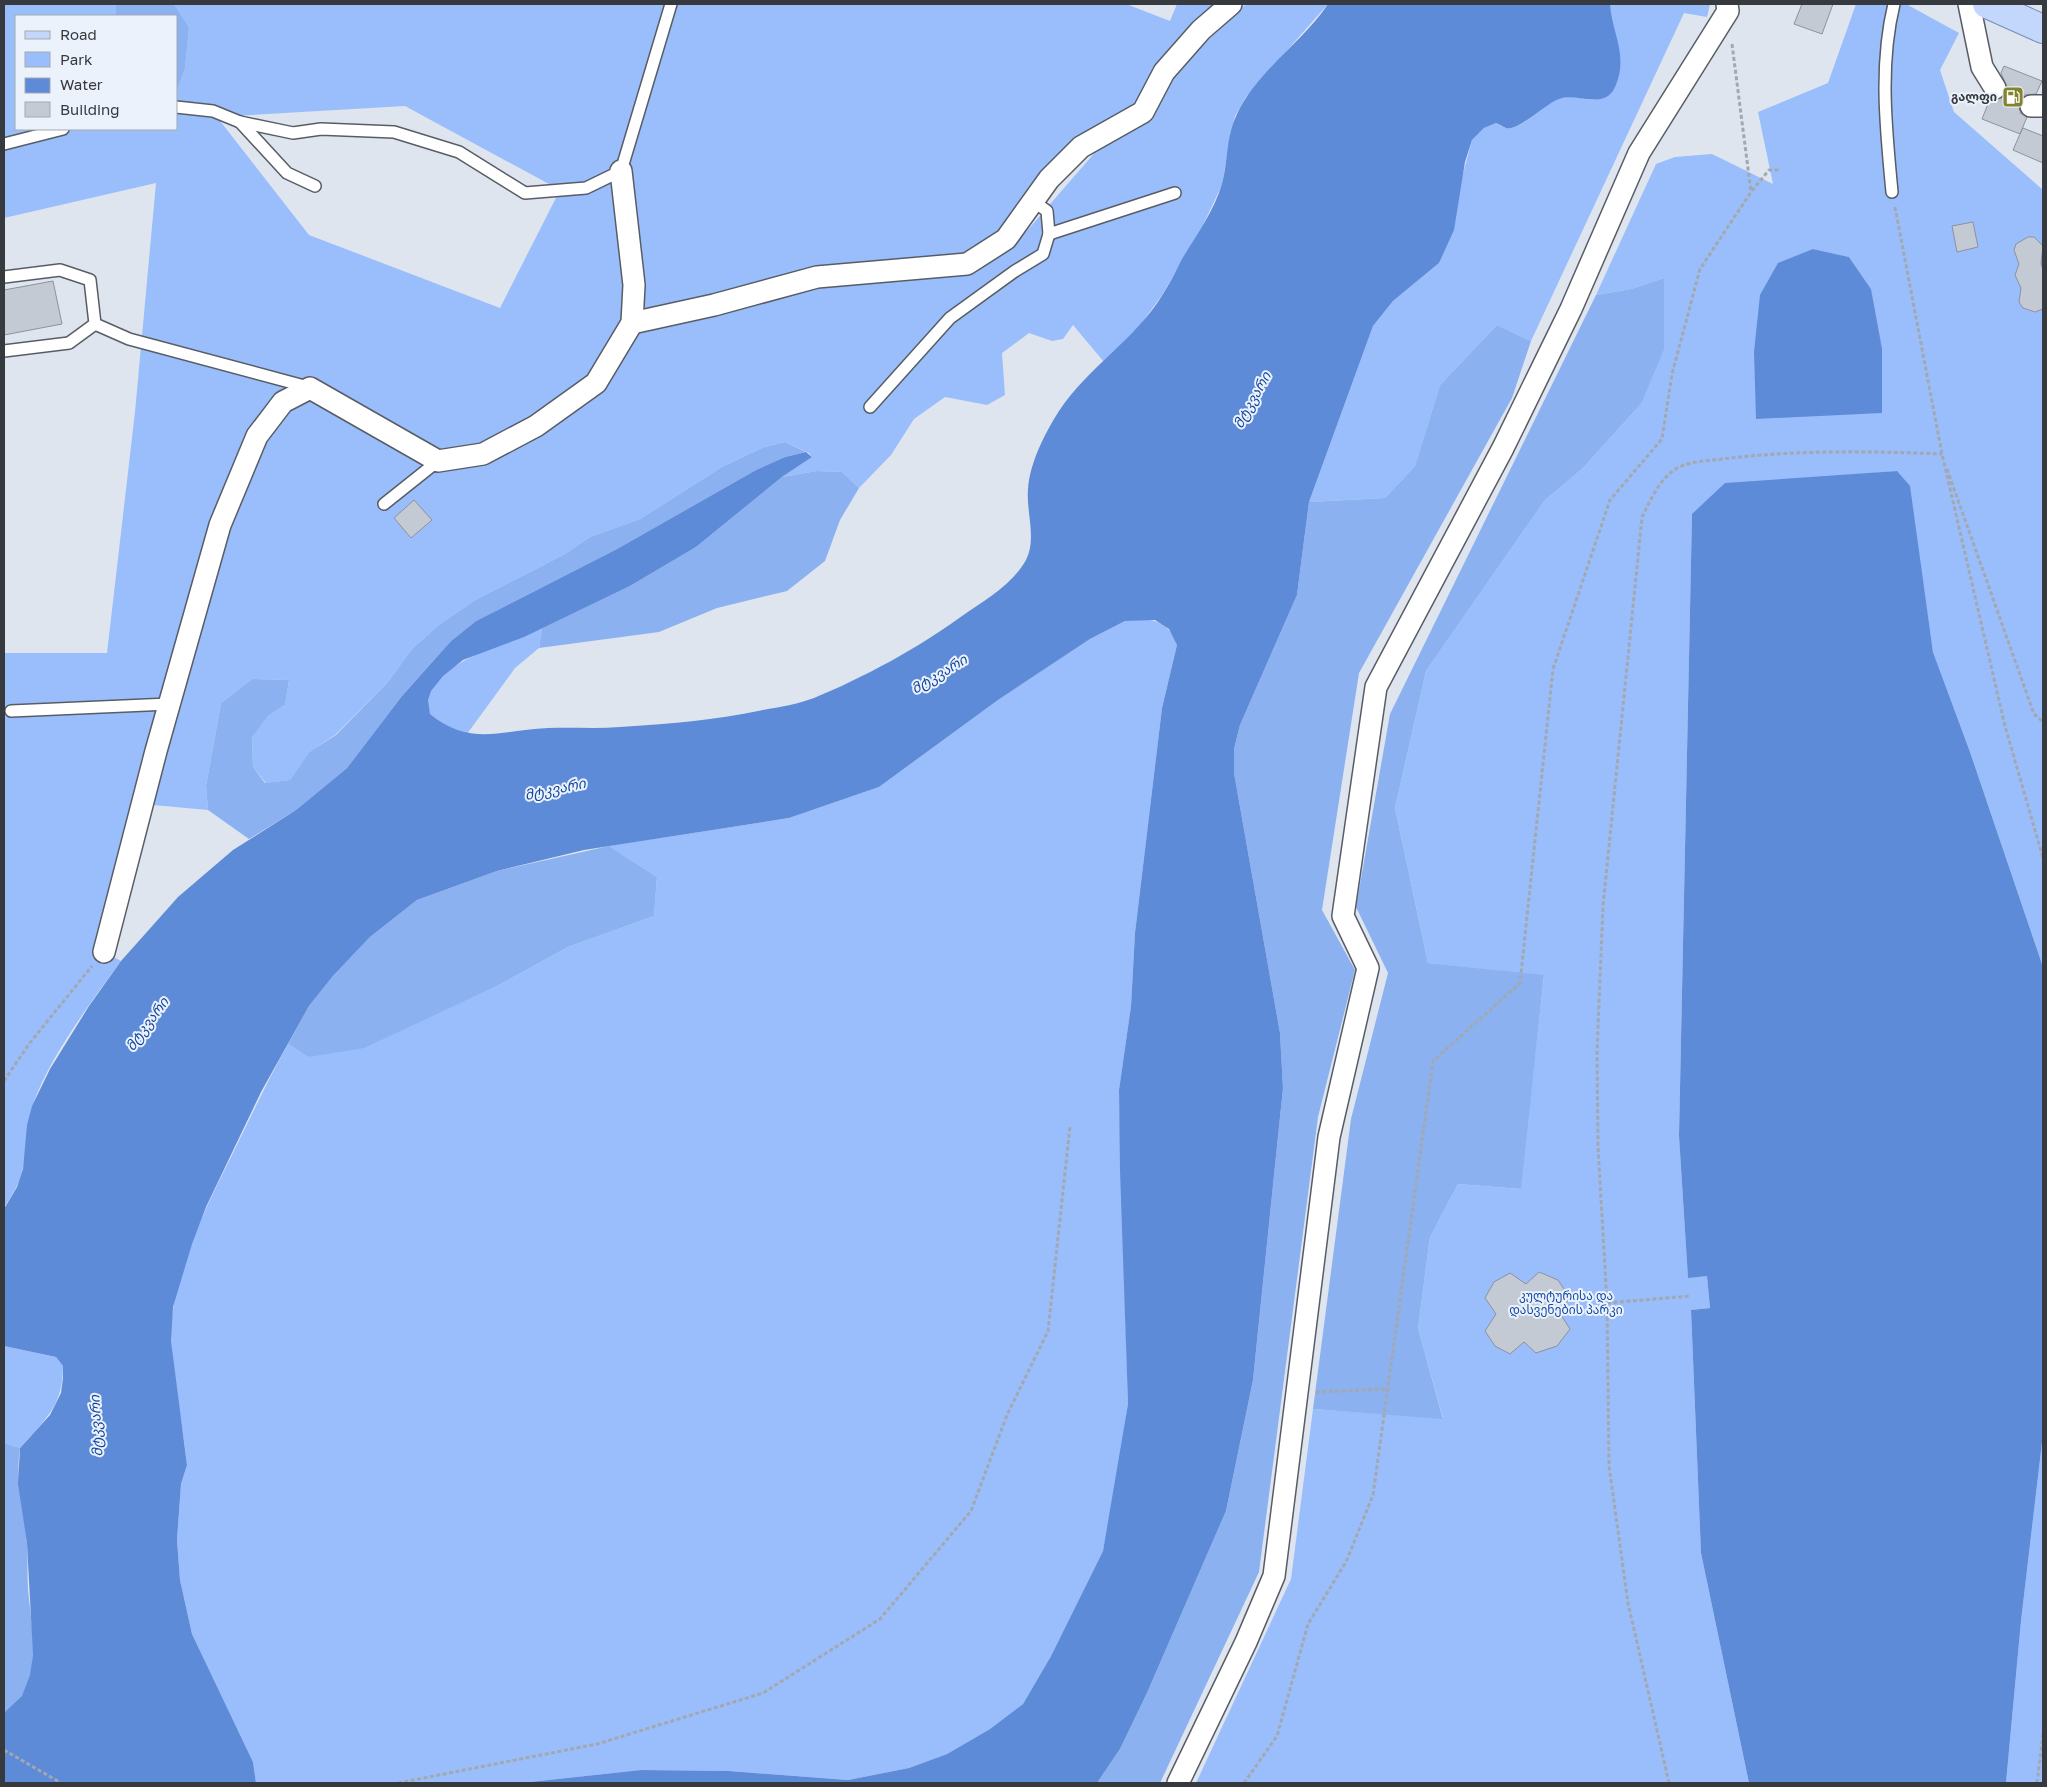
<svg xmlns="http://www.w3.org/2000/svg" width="2047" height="1787" viewBox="0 0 2047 1787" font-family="'Golos Text','Noto Sans Georgian',sans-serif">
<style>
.green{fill:#99befb;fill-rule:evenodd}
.forest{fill:#8bb1f0}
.water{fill:#5e8bd8}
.building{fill:#c4cad4;stroke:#8d929b}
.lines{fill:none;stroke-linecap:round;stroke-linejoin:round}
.minor-tunnel{stroke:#bdc3cb;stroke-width:21;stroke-dasharray:21 11;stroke-linecap:butt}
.service-casing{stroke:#585d65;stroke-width:14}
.minor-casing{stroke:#585d65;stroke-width:24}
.primary-casing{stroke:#778fb7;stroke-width:30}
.path{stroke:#a3a8b0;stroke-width:3;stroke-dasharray:4 2.5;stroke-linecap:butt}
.service{stroke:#fff;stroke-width:11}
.minor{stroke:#fff;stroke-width:21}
.primary{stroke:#c2d7fb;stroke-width:28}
.labels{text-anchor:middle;stroke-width:4;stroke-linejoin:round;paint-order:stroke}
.poi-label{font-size:12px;font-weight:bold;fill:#36393d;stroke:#ecf2fc;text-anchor:end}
.park-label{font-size:12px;fill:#154ba5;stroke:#ecf2fc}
.water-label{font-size:14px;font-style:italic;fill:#10469f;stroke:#ecf2fc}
</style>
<rect width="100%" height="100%" fill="#dfe5ef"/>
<g class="green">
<path d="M4,4H116V16H16V129H176V93L185,69L189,27L174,4H1126L1170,21L1177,4H1215L1199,25L1161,64L1158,72L1133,114L1082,140L1056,156L1003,230L960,258L908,263L909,269L967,264L969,269L1012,248L1097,150L1145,118L1180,67L1246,4H1328L1246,97L1235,116L1231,131L1222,185L1201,229L1162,295L1141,324L1104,362L1073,325L1063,339L1052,341L1029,333L1002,353L1005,395L987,405L945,397L914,419L891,455L859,488L842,472L817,471L782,477L812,457L809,453L785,442L764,447L722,467L640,519L590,537L565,554L477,599L440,624L411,650L388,682L335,735L309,752L290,780L266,783L253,767L252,736L268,716L285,705L289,680L252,679L221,703L206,786L208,810L142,804L104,952L121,961C91,1002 50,1056 33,1104C26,1125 27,1146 23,1167C21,1182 11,1196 4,1208V653H107L135,412L156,183L4,218ZM405,106L560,190L500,308L309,235L217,117Z"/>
<path d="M1610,4H1710L1707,17L1684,13L1531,341L1497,325L1440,385L1415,466L1385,498L1309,502L1373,326L1393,301L1439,263L1472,140L1484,128L1496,123C1499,124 1503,128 1506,128C1520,132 1545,103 1560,98C1582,92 1593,111 1614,88Z"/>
<path d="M1856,4H1906L1959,33L1940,70L1954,112L2043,190V967L1970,752L1933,652L1922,576L1897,471L1824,477L1692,514L1679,1136L1688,1277L1707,1276L1710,1308L1691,1310L1701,1553L1749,1783H1196L1291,1579L1313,1409L1443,1418L1418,1328L1430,1237L1458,1184L1520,1189L1544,976L1428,963L1395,808L1426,671L1545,500L1582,469L1641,404L1664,278L1631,289L1596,295L1656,164L1675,157L1712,154L1773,184L1758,112L1828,83ZM1813,249L1849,257L1871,289L1881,413L1824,414Z"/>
<path d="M1142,619C1159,620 1172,627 1177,645L1162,708L1135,933L1131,1006L1119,1090L1128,1404L1120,1460L1103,1551L1051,1656L1023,1704L990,1729L947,1754L909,1768L848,1780L729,1771L641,1770L521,1783H256L253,1762L192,1634L180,1580L177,1540L181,1484L187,1465C183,1424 173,1383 171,1341C169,1280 205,1209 232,1155C250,1118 268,1080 288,1044L308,1057L433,1015L499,985L568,947L654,916L657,877L609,846L789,818L879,787L998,700L1090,639L1125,621Z"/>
<path d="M542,628L539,648L515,668L467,734L442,724L430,714C429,709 427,703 428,699C435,660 512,643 542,628Z"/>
<path d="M4,1346L56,1357L63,1366C63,1407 45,1419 20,1448L4,1443Z"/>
<path d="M2043,1434V1783H2006L2021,1621Z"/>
</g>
<g class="forest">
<path d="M116,4H174L189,27L185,69L176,93V16H116Z"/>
<path d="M1664,278V349L1641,404L1582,469L1545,500L1426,671L1395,808L1428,963L1544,975L1521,1189L1458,1184L1430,1237L1418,1328L1443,1419L1313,1409L1351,1119L1388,973L1356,907L1390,714L1596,295L1631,289Z"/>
<path d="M1497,325L1531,341L1512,398L1359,673L1322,910L1355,970L1318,1117L1259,1572L1160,1783H1097L1120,1749L1147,1693L1226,1511L1253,1380L1283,1088L1280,1033L1234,773V749L1240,725L1297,595L1309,502L1385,498L1415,466L1440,385Z"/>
<path d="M785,442L806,452L785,457L756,470L617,549L476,621L451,641L402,696L347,768L296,810L249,839L208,810L206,786L221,703L252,679L289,680L285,705L268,716L252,737L253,767L265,783L290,780L309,752L336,735L388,682L411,650L440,624L477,599L565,554L590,537L640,519L722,467L764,447Z"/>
<path d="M817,471L842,472L859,488L840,520L825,561L787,591L717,608L659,632L539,648L542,628L630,586L696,547L782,477Z"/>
<path d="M609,846L657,877L654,916L568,947L499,985L364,1048L308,1057L288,1044L309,1006L333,976L370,937L417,900L497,871Z"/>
<path d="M4,1443L20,1448C15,1479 24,1511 27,1543C28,1558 27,1574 28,1589C31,1626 46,1692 4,1713Z"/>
</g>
<g class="water">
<path d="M1328,4H1610C1612,34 1629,56 1615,87C1604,111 1577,92 1559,99C1545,104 1518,132 1506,128C1503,127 1499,124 1496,123L1484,128L1472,140L1465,162L1454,230L1439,263L1393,301L1373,326L1309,502L1297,595L1240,725L1234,749V773L1280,1033L1283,1088L1253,1380L1226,1511L1147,1693L1120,1749L1097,1783H521L641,1770L729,1771L848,1780L909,1768L947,1754L990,1729L1023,1704L1051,1656L1103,1551L1128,1404L1120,1170L1119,1090L1131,1006L1135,933L1162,708L1177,645L1169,629L1155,620L1125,621L1090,639L998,700L879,787L789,818L584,850L497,871L417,900L370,937L333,976L309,1006L261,1092L206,1207L192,1244L173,1307L171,1341L187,1465L181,1484L177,1540L180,1580L192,1634L253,1762L256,1783H4V1713L22,1696L30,1675L33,1655L27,1543L18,1484L20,1448L50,1415L61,1393L63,1378V1366L56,1357L4,1346V1209L17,1187L23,1169L27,1125L32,1106L50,1069L89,1006L121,961L154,924L178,897L233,850L296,810L347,768L402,696L451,641L476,621L617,549L756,470L785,457L806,452L812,457L782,477L696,547L630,586L524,637L463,660L443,676L431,691L428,700L430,714C470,747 502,730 548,728C572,727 596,729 620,727C668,724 716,720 763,710C780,707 798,704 814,698C863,678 920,647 962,616C985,600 1012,585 1026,560C1037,539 1026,512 1028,489C1030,462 1045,433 1059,411C1088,367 1136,339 1163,294C1170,283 1176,271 1182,259C1196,236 1214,211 1222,184C1228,162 1226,136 1237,114C1257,71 1302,43 1328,4Z"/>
<path d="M1813,249L1849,257L1871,289L1882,349V413L1756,419L1754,352L1760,295L1778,263Z"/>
<path d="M1897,471L1910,486L1933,652L1970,752L2043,967V1434L2021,1621L2006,1783H1749L1701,1553L1691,1310L1710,1308L1707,1276L1688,1278L1679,1136L1692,514L1725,483Z"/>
</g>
<g class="building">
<path d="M1802,4H1833L1822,34L1794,24Z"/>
<path d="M2004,66L2042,81L2036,94L2024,95L2019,106L2020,113L2027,117L2020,134L2023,128L2043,136V163L2013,150L2020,134L1982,119L1990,99H2001L2006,93L2007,87L2001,73Z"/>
<path d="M1973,222L1978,247L1957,252L1952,226Z"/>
<path d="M2028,237H2034L2043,246L2041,264L2043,269V309L2035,312L2023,308L2019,302L2021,288L2015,275L2019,264L2014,250L2016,244Z"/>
<path d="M53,281L62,324L4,335V290Z"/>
<path d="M414,500L432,520L411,538L394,518Z"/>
<path d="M1539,1272L1558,1280L1570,1298L1559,1312L1570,1329L1557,1346L1536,1353L1524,1342L1510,1354L1495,1346L1485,1331L1496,1314L1485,1298L1494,1282L1510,1273L1526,1284Z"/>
</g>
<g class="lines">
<path class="minor-tunnel" d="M1995,88L2031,106"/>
<g class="service-casing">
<g id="service">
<path d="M176,107L213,111L240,122L293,133L321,129L394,132L459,152L525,193L586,188L621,171L671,4"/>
<path d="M240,122L287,173L315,186"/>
<path d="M4,144L63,129"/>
<path d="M1892,192C1886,129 1879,65 1894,4"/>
<path d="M1049,234L1175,193"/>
<path d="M4,277L60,270L90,280L95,324L129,339L308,387"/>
<path d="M4,351L69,343L95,324"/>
<path d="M870,407L950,318L1015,271L1043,254L1049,234L1047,211L1033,201"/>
<path d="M384,504L438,461"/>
<path d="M11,711L169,704"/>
</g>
</g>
<g class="minor-casing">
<g id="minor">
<path d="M1969,4L1982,67L1995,88"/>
<path d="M2031,106H2043"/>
<path d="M632,323L714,305L817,277L967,264L1006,239L1049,179L1081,147L1143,112L1164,72L1201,30L1231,4"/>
<path d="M104,952L156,751L220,525L257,436L283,402L310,388L438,461L483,454L536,426L596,383L632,323L634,285L621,171"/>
<path d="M1178,1783L1246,1642L1274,1576L1329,1137L1368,968L1343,916L1376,687L1503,448L1571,309L1639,153L1728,11L1727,4"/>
</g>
</g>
<g class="primary-casing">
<path id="primary" d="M1987,4L2043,29"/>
</g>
<g class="path">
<path d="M1732,44L1751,192"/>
<path d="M1895,207L1942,454L2005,726L2043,858"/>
<path d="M1947,469L2034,714L2043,722"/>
<path d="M4,1081L29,1044L92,966"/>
<path d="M1607,1303L1690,1296"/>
<path d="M1316,1392L1386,1389"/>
<path d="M4,1750L61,1783"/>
<path d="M398,1783L597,1744L763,1693L880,1619L971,1511L1007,1415L1048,1331L1070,1126"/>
<path d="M1244,1783L1277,1736L1308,1624L1346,1562L1373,1495L1433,1061L1520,983L1553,669L1610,500L1662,439L1672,374L1700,269L1751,192L1769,170H1780"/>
<path d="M1669,1783L1628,1603L1609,1466L1607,1303L1598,1146L1597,1052L1603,906L1642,517C1651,499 1658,482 1674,470C1687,461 1707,461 1722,459C1795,450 1868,451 1942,454"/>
<path d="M2037,1783L2043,1734"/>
</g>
<use href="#service" class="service"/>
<use href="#minor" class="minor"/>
<use href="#primary" class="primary"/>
</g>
<defs>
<g id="fuel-square" transform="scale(1.125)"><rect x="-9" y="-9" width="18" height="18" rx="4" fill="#81832d" stroke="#ecf2fc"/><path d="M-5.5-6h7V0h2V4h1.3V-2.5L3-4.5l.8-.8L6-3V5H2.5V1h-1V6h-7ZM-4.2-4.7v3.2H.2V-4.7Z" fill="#fff"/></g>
</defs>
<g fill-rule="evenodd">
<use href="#fuel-square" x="2013" y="97"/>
</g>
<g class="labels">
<g class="poi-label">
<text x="1997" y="101">გალფი</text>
</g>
<g class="park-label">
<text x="1566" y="1300">კულტურისა და<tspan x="1566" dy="14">დასვენების პარკი</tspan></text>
</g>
<g class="water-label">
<text transform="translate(1252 400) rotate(-61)" y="5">მტკვარი</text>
<text transform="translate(939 674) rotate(-31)" y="5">მტკვარი</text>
<text transform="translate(555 789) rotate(-12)" y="5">მტკვარი</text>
<text transform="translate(147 1024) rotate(-54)" y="5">მტკვარი</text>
<text transform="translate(96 1426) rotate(-93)" y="5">მტკვარი</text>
</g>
</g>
<rect width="2047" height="1787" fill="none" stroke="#36393d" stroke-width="10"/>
<rect x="15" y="15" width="162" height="115" fill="#ecf2fc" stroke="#a3a8b0"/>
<rect x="25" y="31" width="25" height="8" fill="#c2d7fb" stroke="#a3a8b0"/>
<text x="60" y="40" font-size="15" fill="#36393d">Road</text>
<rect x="25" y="52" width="25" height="15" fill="#99befb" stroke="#a3a8b0"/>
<text x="60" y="65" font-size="15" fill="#36393d">Park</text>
<rect x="25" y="78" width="25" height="15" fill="#5e8bd8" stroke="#a3a8b0"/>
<text x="60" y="90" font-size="15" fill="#36393d">Water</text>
<rect x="25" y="102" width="25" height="15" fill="#c4cad4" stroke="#a3a8b0"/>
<text x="60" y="115" font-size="15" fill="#36393d">Building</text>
</svg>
